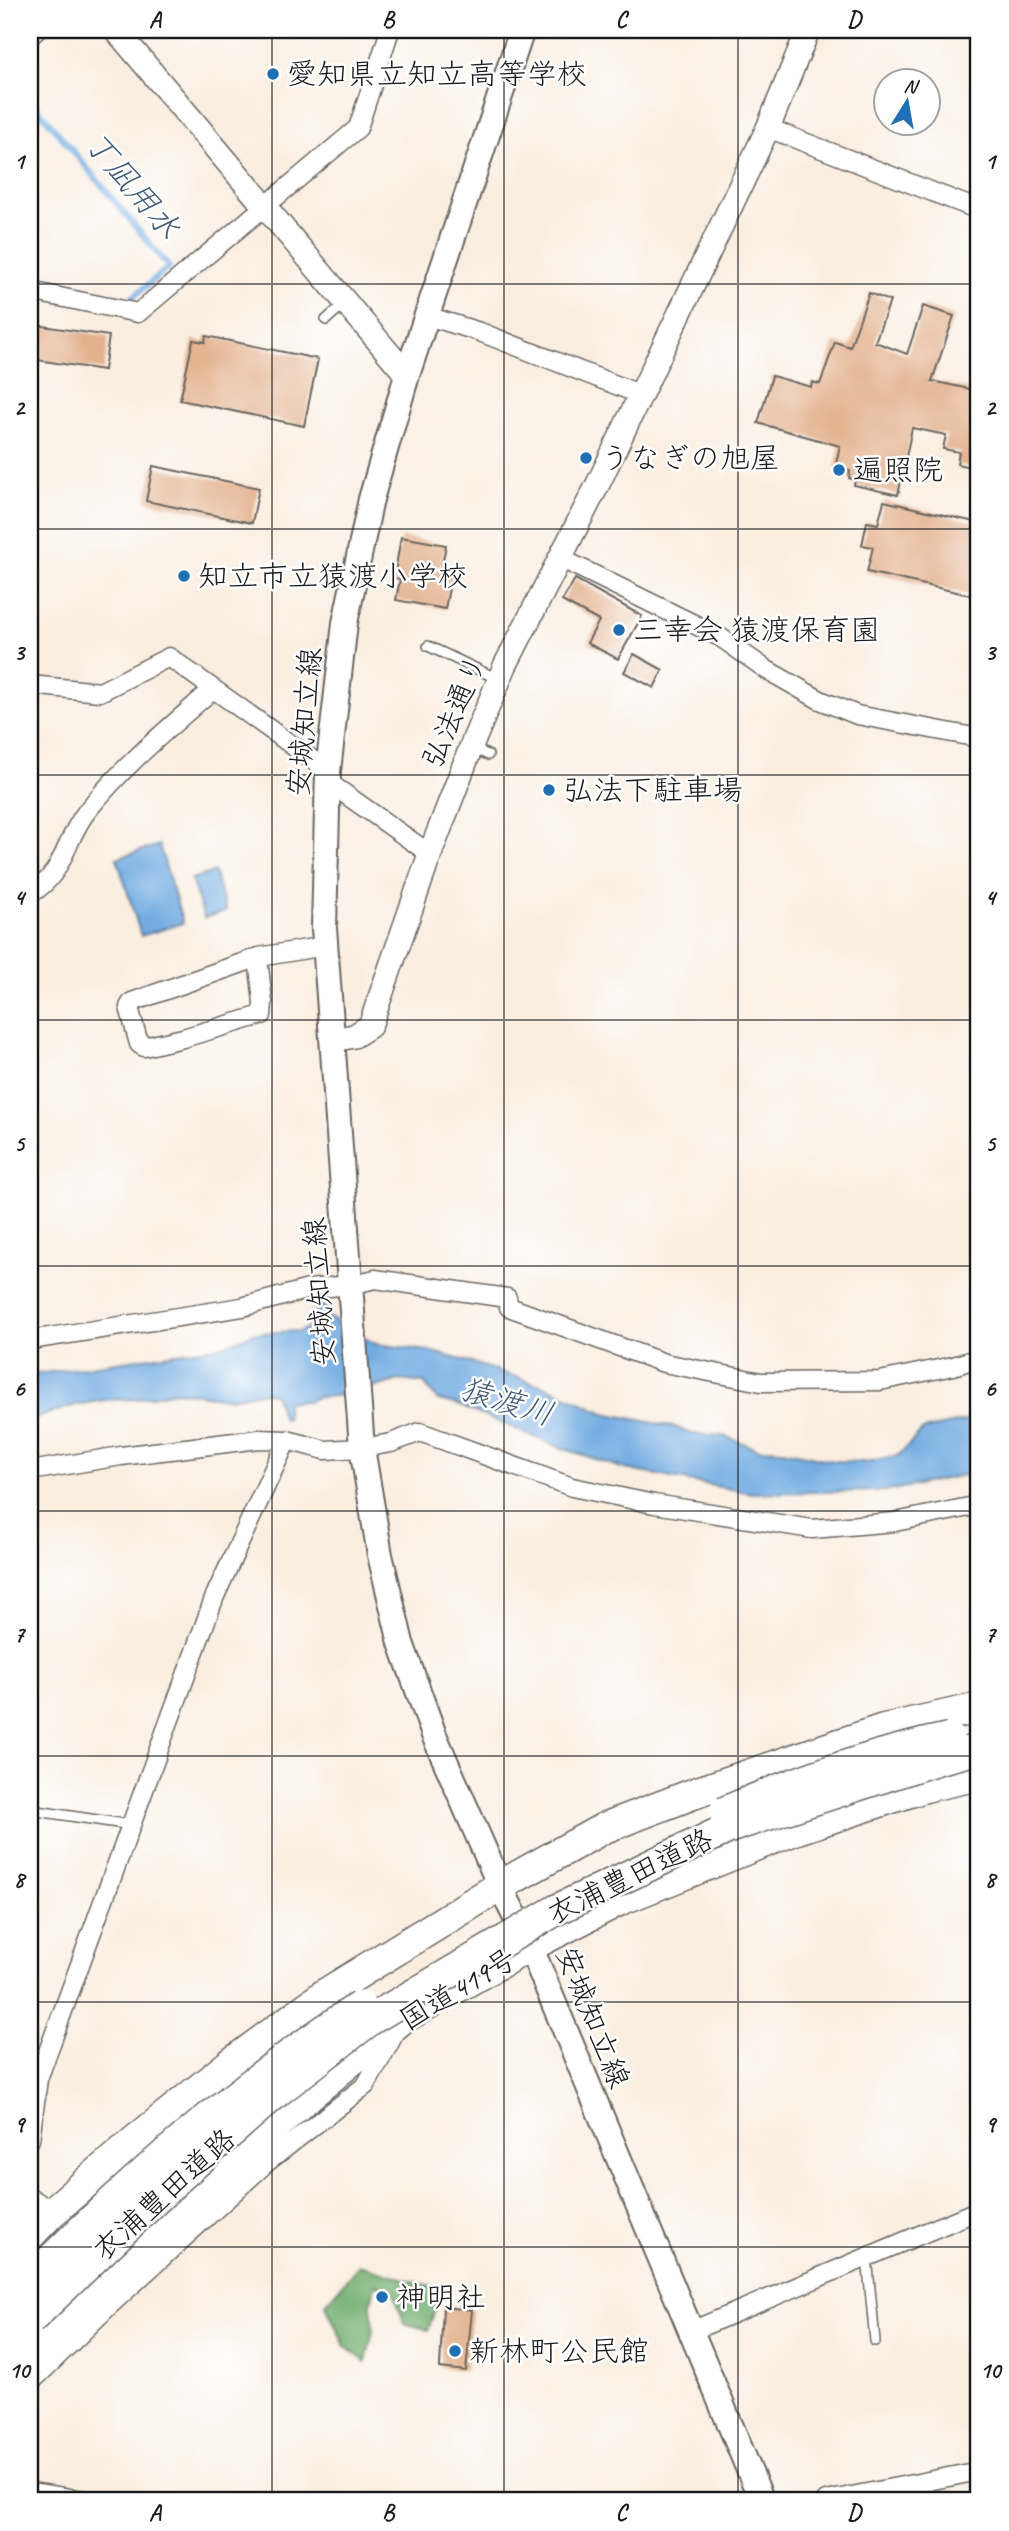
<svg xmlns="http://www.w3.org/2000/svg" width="1009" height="2531" viewBox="0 0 1009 2531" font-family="Caveat,'Klee One',sans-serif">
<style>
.forest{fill:#72af70;stroke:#476646;stroke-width:2}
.water{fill:#71abe1;stroke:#46647e;stroke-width:2}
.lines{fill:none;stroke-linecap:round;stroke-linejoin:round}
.stream{stroke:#71abe1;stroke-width:6}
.building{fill:#e3b18c}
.service-casing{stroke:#6a6661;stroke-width:12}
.minor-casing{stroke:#6a6661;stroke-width:21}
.tertiary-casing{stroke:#6a6661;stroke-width:26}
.secondary-casing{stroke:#6a6661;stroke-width:28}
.trunk-casing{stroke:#6a6661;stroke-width:33}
.service{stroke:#fff;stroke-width:9}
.minor{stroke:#fff;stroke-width:18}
.tertiary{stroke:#fff;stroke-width:23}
.secondary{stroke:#fff;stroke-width:24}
.trunk{stroke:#fff;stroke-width:30}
.trunk-bridge-casing{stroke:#6a6661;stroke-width:33;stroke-linecap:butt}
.trunk-bridge{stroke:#fff;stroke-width:30}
.grid{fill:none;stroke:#1c1c1c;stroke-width:2;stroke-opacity:0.55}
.poi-dot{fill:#1f6fb2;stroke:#fff;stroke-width:2.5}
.labels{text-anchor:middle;stroke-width:5;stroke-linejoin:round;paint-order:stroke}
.poi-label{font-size:30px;fill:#1c1c1c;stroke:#fff;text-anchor:start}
.street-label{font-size:30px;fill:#1c1c1c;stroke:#fff}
.water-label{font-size:32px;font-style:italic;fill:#425c75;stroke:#fff}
.neatline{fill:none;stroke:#1c1c1c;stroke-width:2.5}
.grid-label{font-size:23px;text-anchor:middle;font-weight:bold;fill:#1c1c1c}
</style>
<rect width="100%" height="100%" fill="#fff"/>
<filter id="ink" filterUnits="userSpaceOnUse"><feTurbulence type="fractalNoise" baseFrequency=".0143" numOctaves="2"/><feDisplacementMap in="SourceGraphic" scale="14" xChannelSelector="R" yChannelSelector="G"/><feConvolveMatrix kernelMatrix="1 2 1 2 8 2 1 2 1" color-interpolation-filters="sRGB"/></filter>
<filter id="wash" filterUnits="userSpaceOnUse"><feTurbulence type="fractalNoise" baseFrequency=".00686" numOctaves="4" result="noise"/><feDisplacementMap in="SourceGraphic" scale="28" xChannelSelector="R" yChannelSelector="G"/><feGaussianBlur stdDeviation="1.57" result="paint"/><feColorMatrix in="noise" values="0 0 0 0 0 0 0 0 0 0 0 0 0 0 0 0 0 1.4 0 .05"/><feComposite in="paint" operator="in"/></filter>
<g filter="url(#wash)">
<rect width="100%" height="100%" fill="#faeee0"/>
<path class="forest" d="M359,2265L442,2290L428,2330L404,2323L393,2289L375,2284L371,2304L373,2331L366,2362L345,2346L325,2304Z"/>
<g class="water">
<path d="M159,845L183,923L141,936L117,858Z"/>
<path d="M214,872L226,911L204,918L191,879Z"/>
<path d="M325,1304L327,1316L376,1344L429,1351L473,1363L550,1388L604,1413L675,1427L691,1434L724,1436L758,1449L783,1450L833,1461L866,1462L899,1455L923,1430L979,1418V1472L888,1491L752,1493L625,1469L559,1447L455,1404L438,1400L424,1383L399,1380L350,1395L318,1397L308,1401L286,1402L287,1419H283L274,1394L266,1392L227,1398L176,1391L138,1399L105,1400L76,1405L30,1420V1375L223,1346L254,1333L301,1331L317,1322L316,1305Z"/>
</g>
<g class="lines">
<path class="stream" d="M30,99L169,267L133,297"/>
</g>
<g id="blocks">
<g class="building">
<path d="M869,293L890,301L875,342L907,354L923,306L954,316L932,381L979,391V469L957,464L959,452L943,449L946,435L912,428L898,495L854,485L855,480L849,478L850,471L835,468L840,446L758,423L772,376L811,387L812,382L820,384L835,342L850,347Z"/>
<path d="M30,324L109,336L104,370L30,359Z"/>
<path d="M206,336L318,359L304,426L180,400L193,340L205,342Z"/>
<path d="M153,466L259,488L252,523L146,501Z"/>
<path d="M884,501L979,523V555L970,595L867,572L873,547L862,545L867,522L878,524Z"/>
<path d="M401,537L446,545L441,571L452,573L445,609L396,600L400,579L394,578Z"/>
<path d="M575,579L642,616L618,659L587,643L599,621L562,601Z"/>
<path d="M634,654L663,670L654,688L624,672Z"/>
<path d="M443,2307L472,2310L466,2371L440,2368Z"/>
</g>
</g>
</g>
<g filter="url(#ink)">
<use href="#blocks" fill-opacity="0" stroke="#6a6661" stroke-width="2"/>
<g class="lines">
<g class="service-casing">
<g id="service">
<path d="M326,320L345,303"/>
<path d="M428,646L498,679"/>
<path d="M472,748L488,755"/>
<path d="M30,1810L131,1825"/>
<path d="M867,2257L875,2341"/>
</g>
</g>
<g class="minor-casing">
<g id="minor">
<path d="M30,36L37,30"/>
<path d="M768,128L979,210"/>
<path d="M30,291L138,313L358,128L390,30"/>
<path d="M427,316L480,332L639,394"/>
<path d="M560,558L720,637L767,670L820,700L857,715L979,738"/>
<path d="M30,685L100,692L169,657L328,771"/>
<path d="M328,782L430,854"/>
<path d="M30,894C66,873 64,840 87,811C124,765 169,728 212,690"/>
<path d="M258,958L263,1002L262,1015L183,1038L144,1047L139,1044L129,1007L132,1002L259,957L325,946"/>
<path d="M30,1340L242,1307L309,1289L350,1285L375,1279L507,1298L509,1307L664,1363L761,1382L880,1381L953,1366L979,1358"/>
<path d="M30,1471L121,1456L259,1439L287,1440L325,1450L362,1448L391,1443L420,1432L572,1487L654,1504L812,1529L895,1522L979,1505"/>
<path d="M30,2140L38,2079L215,1596L287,1440"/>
<path d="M30,2197L52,2212"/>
<path d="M689,2332L979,2210"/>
<path d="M30,2383L110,2305L266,2163L366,2085L395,2033"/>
<path d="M30,2492L89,2501"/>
<path d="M826,2501L979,2471"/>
</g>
</g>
<g class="tertiary-casing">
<g id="tertiary">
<path d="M116,30L407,375"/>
<path d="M333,1040L354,1036L370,1026L430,854L475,737L505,666L598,484L768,128L808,30"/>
</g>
</g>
<g class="secondary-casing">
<path id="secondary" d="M522,30L407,375L371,499L345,623L328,771L324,928L362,1448L380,1555L401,1643L434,1735L500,1886L530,1946L762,2501"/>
</g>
<g class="trunk-casing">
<g id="trunk">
<path d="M30,2235L52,2212L137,2139L230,2064L325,1994L500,1886L604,1828L698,1792L884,1729L979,1708"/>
<path d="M30,2356L125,2263L305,2099L403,2018L530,1946L620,1900L797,1829L925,1787L979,1775"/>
</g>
</g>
<use href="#service" class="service"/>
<use href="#minor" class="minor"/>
<use href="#tertiary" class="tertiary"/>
<use href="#secondary" class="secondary"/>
<use href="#trunk" class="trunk"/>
<g class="trunk-bridge-casing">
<g id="trunk-bridge">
<path d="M724,1812C797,1780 872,1754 949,1738"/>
<path d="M30,2280C132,2179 239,2085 360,2006"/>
<path d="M30,2320L175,2181L278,2091L370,2020L558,1909L731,1827L939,1759L979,1749"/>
</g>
</g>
<use href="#trunk-bridge" class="trunk-bridge"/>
</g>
</g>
<path class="grid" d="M272,30V2501M504,30V2501M738,30V2501M30,284H979M30,529H979M30,775H979M30,1020H979M30,1266H979M30,1511H979M30,1756H979M30,2002H979M30,2247H979"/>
<g class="poi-dot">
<circle cx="273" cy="74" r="7"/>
<circle cx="586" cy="458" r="7"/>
<circle cx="839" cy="470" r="7"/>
<circle cx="184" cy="576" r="7"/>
<circle cx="619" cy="630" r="7"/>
<circle cx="549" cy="790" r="7"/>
<circle cx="382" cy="2297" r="7"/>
<circle cx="455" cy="2351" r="7"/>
</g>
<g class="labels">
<g class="poi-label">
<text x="287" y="84">愛知県立知立高等学校</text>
<text x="600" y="468">うなぎの旭屋</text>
<text x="853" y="480">遍照院</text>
<text x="198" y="586">知立市立猿渡小学校</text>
<text x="633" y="640">三幸会 猿渡保育園</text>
<text x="563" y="800">弘法下駐車場</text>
<text x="396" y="2307">神明社</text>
<text x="469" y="2361">新林町公民館</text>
</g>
<g class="street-label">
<text transform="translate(454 711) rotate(-67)" y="10">弘法通り</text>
<text transform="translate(304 722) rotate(-85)" y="10">安城知立線</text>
<text transform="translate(319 1292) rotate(-94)" y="10">安城知立線</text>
<text transform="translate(630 1876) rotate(-26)" y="10">衣浦豊田道路</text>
<text transform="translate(458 1989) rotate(-31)" y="10">国道419号</text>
<text transform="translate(593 2017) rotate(68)" y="10">安城知立線</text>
<text transform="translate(164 2194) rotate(-42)" y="10">衣浦豊田道路</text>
</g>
<g class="water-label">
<text transform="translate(133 185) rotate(50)" y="11">丁凪用水</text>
<text transform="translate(507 1401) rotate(17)" y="11">猿渡川</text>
</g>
</g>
<rect width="1009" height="2531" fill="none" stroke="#fff" stroke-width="77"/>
<g transform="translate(907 102) rotate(11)"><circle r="33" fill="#ffffff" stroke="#a4a4a4" stroke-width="2"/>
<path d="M0-5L12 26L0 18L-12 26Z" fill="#1f6fb2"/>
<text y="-10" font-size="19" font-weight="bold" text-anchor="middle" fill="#1c1c1c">N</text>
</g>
<rect x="38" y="38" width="932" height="2454" class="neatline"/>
<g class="grid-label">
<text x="155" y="27">A</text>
<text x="388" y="27">B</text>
<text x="621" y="27">C</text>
<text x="854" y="27">D</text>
<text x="19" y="169">1</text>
<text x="990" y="169">1</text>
<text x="19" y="415">2</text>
<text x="990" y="415">2</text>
<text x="19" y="660">3</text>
<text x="990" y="660">3</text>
<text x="19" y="905">4</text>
<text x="990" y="905">4</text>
<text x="19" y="1151">5</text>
<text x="990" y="1151">5</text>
<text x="19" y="1396">6</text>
<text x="990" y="1396">6</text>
<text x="19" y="1642">7</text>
<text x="990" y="1642">7</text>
<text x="19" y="1887">8</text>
<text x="990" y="1887">8</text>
<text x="19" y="2132">9</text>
<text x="990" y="2132">9</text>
<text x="19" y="2378">10</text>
<text x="990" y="2378">10</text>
<text x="155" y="2520">A</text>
<text x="388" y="2520">B</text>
<text x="621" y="2520">C</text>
<text x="854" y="2520">D</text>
</g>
</svg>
